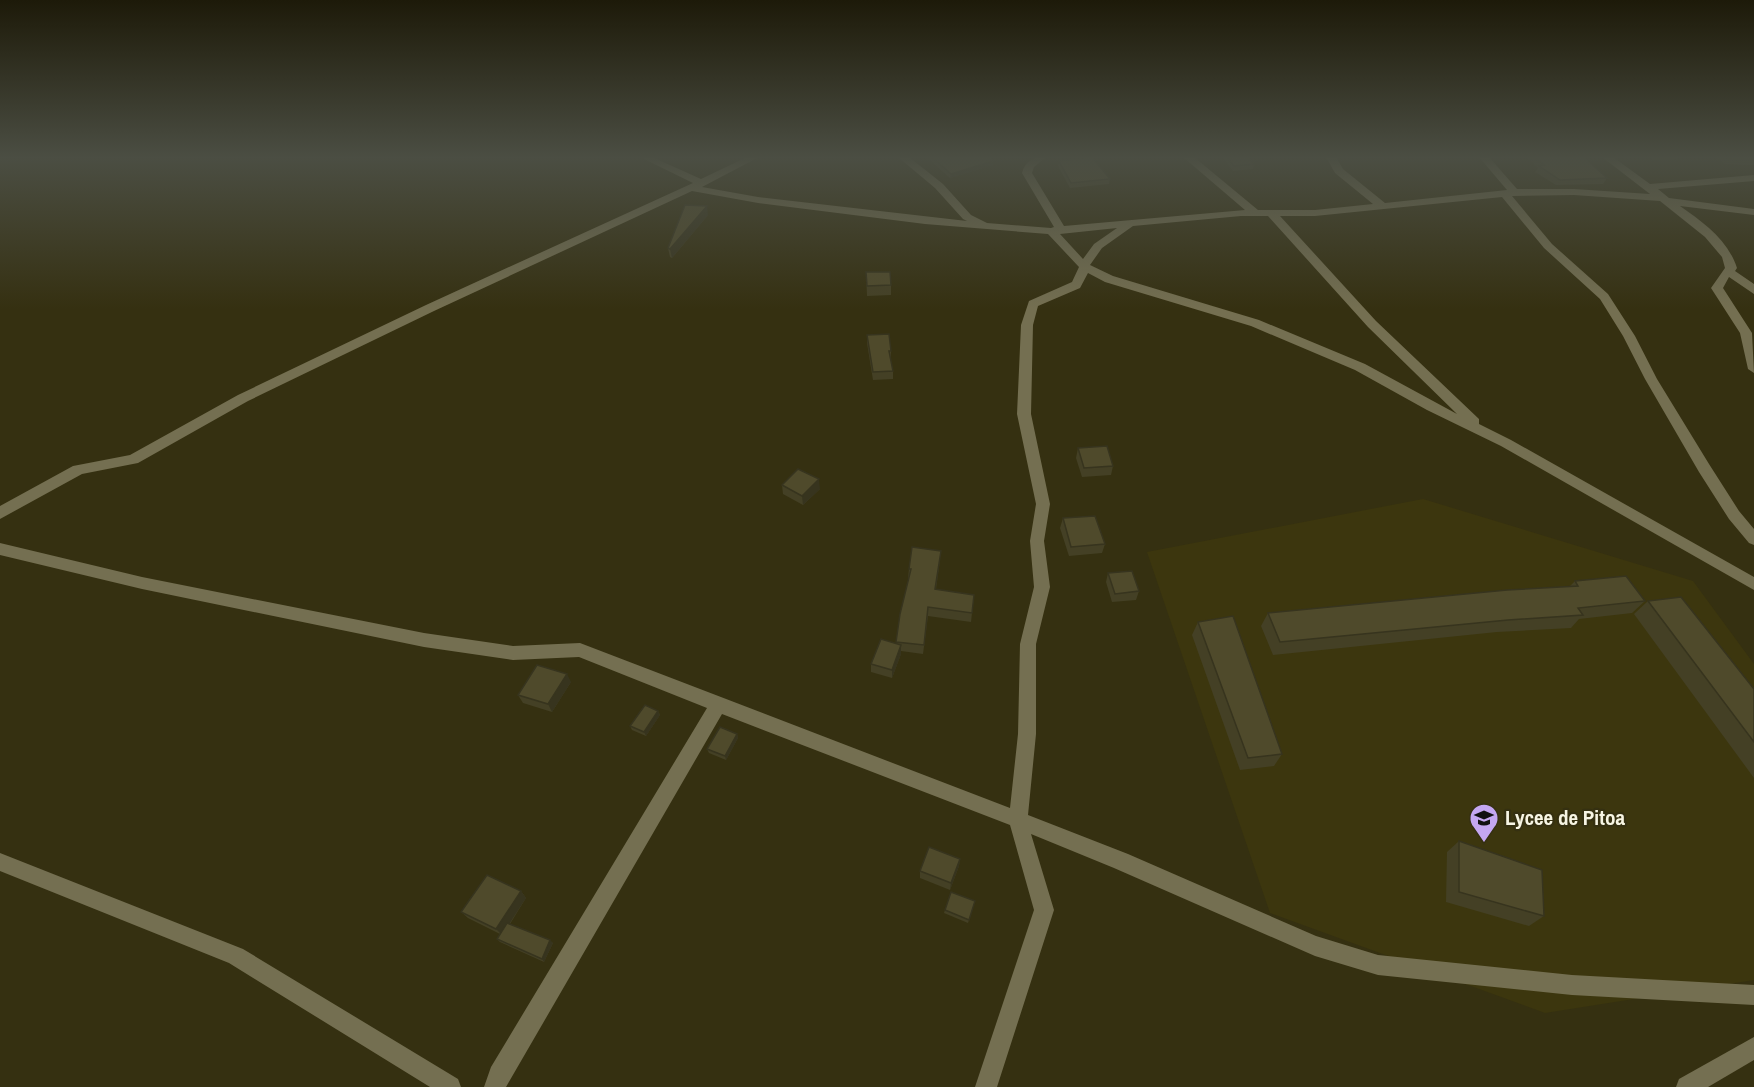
<svg xmlns="http://www.w3.org/2000/svg" width="1754" height="1087" viewBox="0 0 1754 1087" font-family="'Archivo Narrow',sans-serif">
<style>
.built{fill:#3c360e}
.lines{fill:none;stroke-linecap:round;stroke-linejoin:round}
.minor{fill:#746f51;fill-rule:evenodd}
.wall{fill:#444025}
.shaded-wall{fill:#37341e}
.building{fill:#4f4a2b;stroke:#37341e;stroke-width:1.5}
.labels{text-anchor:middle;stroke-width:4.5;stroke-linejoin:round;paint-order:stroke}
.near-poi-label{font-size:21px;font-weight:bold;fill:#f7f5e3;stroke:#353011;text-anchor:start}
</style>
<rect width="100%" height="100%" fill="#353011"/>
<path class="built" d="M1423,499L1693,581L1754,664V980L1545,1013L1270,913L1147,552Z"/>
<g class="lines">
<g class="minor">
<path d="M640,157H652L701,179L747,157H759L702,187L758,197L967,221L963,219L935,188L898,157H909L943,184L971,215L987,223L1051,228L1054,227L1022,173C1025,161 1034,156 1046,157L1034,167L1032,173L1064,226L1245,210L1183,157H1194L1258,210H1315L1373,204L1335,173L1326,157H1336L1343,169L1385,203L1507,190L1479,157H1489L1517,189H1574L1650,194L1602,157H1613L1650,184L1754,175V181L1658,189L1669,198L1754,209V215L1680,206C1703,222 1728,240 1737,268L1735,271L1754,284V294L1729,277L1723,288L1752,333L1754,373L1748,369L1740,333L1711,288L1725,268L1722,257L1705,237L1660,201L1574,195L1512,196L1552,244L1608,294L1635,336L1657,379L1709,464L1739,511L1754,529V545L1749,543L1729,519L1699,472L1645,379L1623,336L1600,299L1544,248L1502,197L1315,216H1280L1376,321L1479,419V424L1511,440L1754,577V590L1501,446L1427,410L1355,370L1251,326L1105,282L1088,273L1080,288L1038,306L1033,325L1031,414L1050,504L1044,541L1050,587L1036,644V734L1028,815L1128,854L1316,936L1378,955L1572,975L1754,985V1005L1572,995L1378,975L1315,956L1114,868L1031,834L1054,910L997,1087H975L1034,910L1010,825L722,714L506,1087H484L491,1067L707,708L579,657L513,660L424,647L142,589L0,555V543L142,577L424,633L513,646L580,643L1010,808L1018,734L1020,644L1034,587L1030,541L1036,504L1017,414L1021,325L1029,301L1072,282L1079,267L1048,234L925,224L758,203L692,191L434,311L248,401L138,463L82,474L0,519V506L73,466L130,455L238,395L426,305L693,183ZM1241,216H1268L1368,327L1457,414L1365,364L1259,320L1113,276L1090,265L1102,248L1133,226ZM1117,228L1094,244L1083,259L1060,234Z"/>
<path d="M0,853L243,949L458,1079L461,1087H430L229,963L0,871Z"/>
<path d="M1754,1037V1060L1708,1087H1676L1679,1079Z"/>
</g>
</g>
<g class="wall">
<path d="M926,157H992L993,165L950,178Z"/>
<path d="M1213,157H1248L1254,164L1253,169L1233,171L1222,157L1214,158Z"/>
<path d="M1527,157H1584L1607,178L1603,184L1556,185L1535,172L1538,168Z"/>
<path d="M1650,157H1678L1677,159L1654,160Z"/>
<path d="M1716,157H1754V165L1725,164Z"/>
<path d="M1059,161L1110,179L1109,184L1070,188L1058,166Z"/>
<path d="M708,215L672,258L670,257L668,248Z"/>
<path d="M866,272L891,285V295L867,296Z"/>
<path d="M867,335L891,351V359H890L893,371V379L873,380L867,343Z"/>
<path d="M1078,448L1113,466L1111,475L1082,477L1076,458Z"/>
<path d="M782,485L820,489L803,505L783,494Z"/>
<path d="M1063,518L1105,544L1102,553L1069,556L1060,528Z"/>
<path d="M940,560L936,589L974,595L971,622L928,616L923,654L901,651V654L892,678L871,672V664L896,644L900,614L909,578H908L909,569Z"/>
<path d="M1108,573L1139,591L1136,600L1112,602L1106,582Z"/>
<path d="M1575,581L1645,601L1632,613L1579,619L1571,628L1497,632L1273,655L1261,626L1268,613L1570,586Z"/>
<path d="M1648,601L1754,689V778L1634,614Z"/>
<path d="M1198,622L1282,754L1274,766L1240,770L1192,635Z"/>
<path d="M571,682L552,712L523,703L518,695Z"/>
<path d="M658,711L660,715L646,736L632,730L630,726Z"/>
<path d="M737,734L738,738L726,760L709,753L707,749Z"/>
<path d="M1459,841L1544,916L1529,926L1446,902L1447,852Z"/>
<path d="M960,859L959,866L950,890L920,878V871Z"/>
<path d="M521,891L526,898L510,924L553,943L544,962L500,942L497,939L500,934L468,918L461,912Z"/>
<path d="M975,901L968,923L944,913L945,910Z"/>
</g>
<g class="shaded-wall">
<path d="M993,161V165L950,178L951,174Z"/>
<path d="M707,206L708,215L672,258L670,249Z"/>
<path d="M819,479L820,489L803,505L802,496Z"/>
<path d="M901,645V654L892,678V670Z"/>
<path d="M567,674L571,682L552,712L548,704Z"/>
<path d="M658,711L660,715L646,736L644,732Z"/>
<path d="M737,734L738,738L726,760L725,756Z"/>
<path d="M960,859L959,866L950,890L951,883Z"/>
<path d="M521,891L526,898L502,935L496,929Z"/>
<path d="M550,940L553,943L544,962L542,959Z"/>
</g>
<g class="building">
<path d="M932,157H992L993,161L951,174Z"/>
<path d="M1092,157L1110,179L1071,183L1059,161Z"/>
<path d="M1227,157H1248L1254,164L1234,166Z"/>
<path d="M1535,157H1584L1607,178L1560,180L1539,166L1544,165Z"/>
<path d="M1725,157H1754V160L1728,159Z"/>
<path d="M685,205L707,206L670,249L668,248Z"/>
<path d="M866,272H890L891,285L867,286Z"/>
<path d="M889,334L891,351H889L893,371L873,372L867,335Z"/>
<path d="M1107,446L1113,466L1084,468L1078,448Z"/>
<path d="M798,469L819,479L802,496L782,485Z"/>
<path d="M1095,516L1105,544L1071,547L1063,518Z"/>
<path d="M912,547L941,551L935,589L974,595L972,613L928,607L924,645L896,642L900,614L911,569H909Z"/>
<path d="M1132,571L1139,591L1115,594L1108,573Z"/>
<path d="M1626,576L1645,601L1578,608L1583,615L1508,620L1280,642L1268,613L1507,590L1578,586L1575,581Z"/>
<path d="M1681,597L1754,689V742L1648,601Z"/>
<path d="M1233,616L1282,754L1248,758L1198,622Z"/>
<path d="M881,639L901,645L892,670L871,664Z"/>
<path d="M537,665L567,674L548,704L518,695Z"/>
<path d="M645,705L658,711L644,732L630,726Z"/>
<path d="M720,727L737,734L725,756L707,749Z"/>
<path d="M1459,841L1542,870L1544,916L1459,892Z"/>
<path d="M929,847L960,859L951,883L920,871Z"/>
<path d="M487,875L521,891L496,929L461,912Z"/>
<path d="M951,892L975,901L969,920L945,910Z"/>
<path d="M507,923L550,940L542,959L497,939Z"/>
</g>
<linearGradient id="sky" x2="0" y2="1"><stop stop-color="#1d1a09"/><stop offset="0.51" stop-color="#4b4e43"/><stop offset="1" stop-color="#4b4e43" stop-opacity="0"/></linearGradient>
<rect width="1754" height="309" fill="url(#sky)"/>
<defs>
<g id="university-pin" transform="scale(1.5)"><path d="M0 17L-7.5 6A9.5 9.5 0 1 1 7.5 6Z" fill="#c4a7f1" stroke="#353011"/><path d="M0-5L7-2L0 1L-7-2ZM-4 1L0 2.5L4 1V4Q0 6-4 4Z" fill="#111"/></g>
</defs>
<g fill-rule="evenodd">
<use href="#university-pin" x="1484" y="818"/>
</g>
<g class="labels">
<g class="near-poi-label">
<text x="1505" y="825">Lycee de Pitoa</text>
</g>
</g>
</svg>
